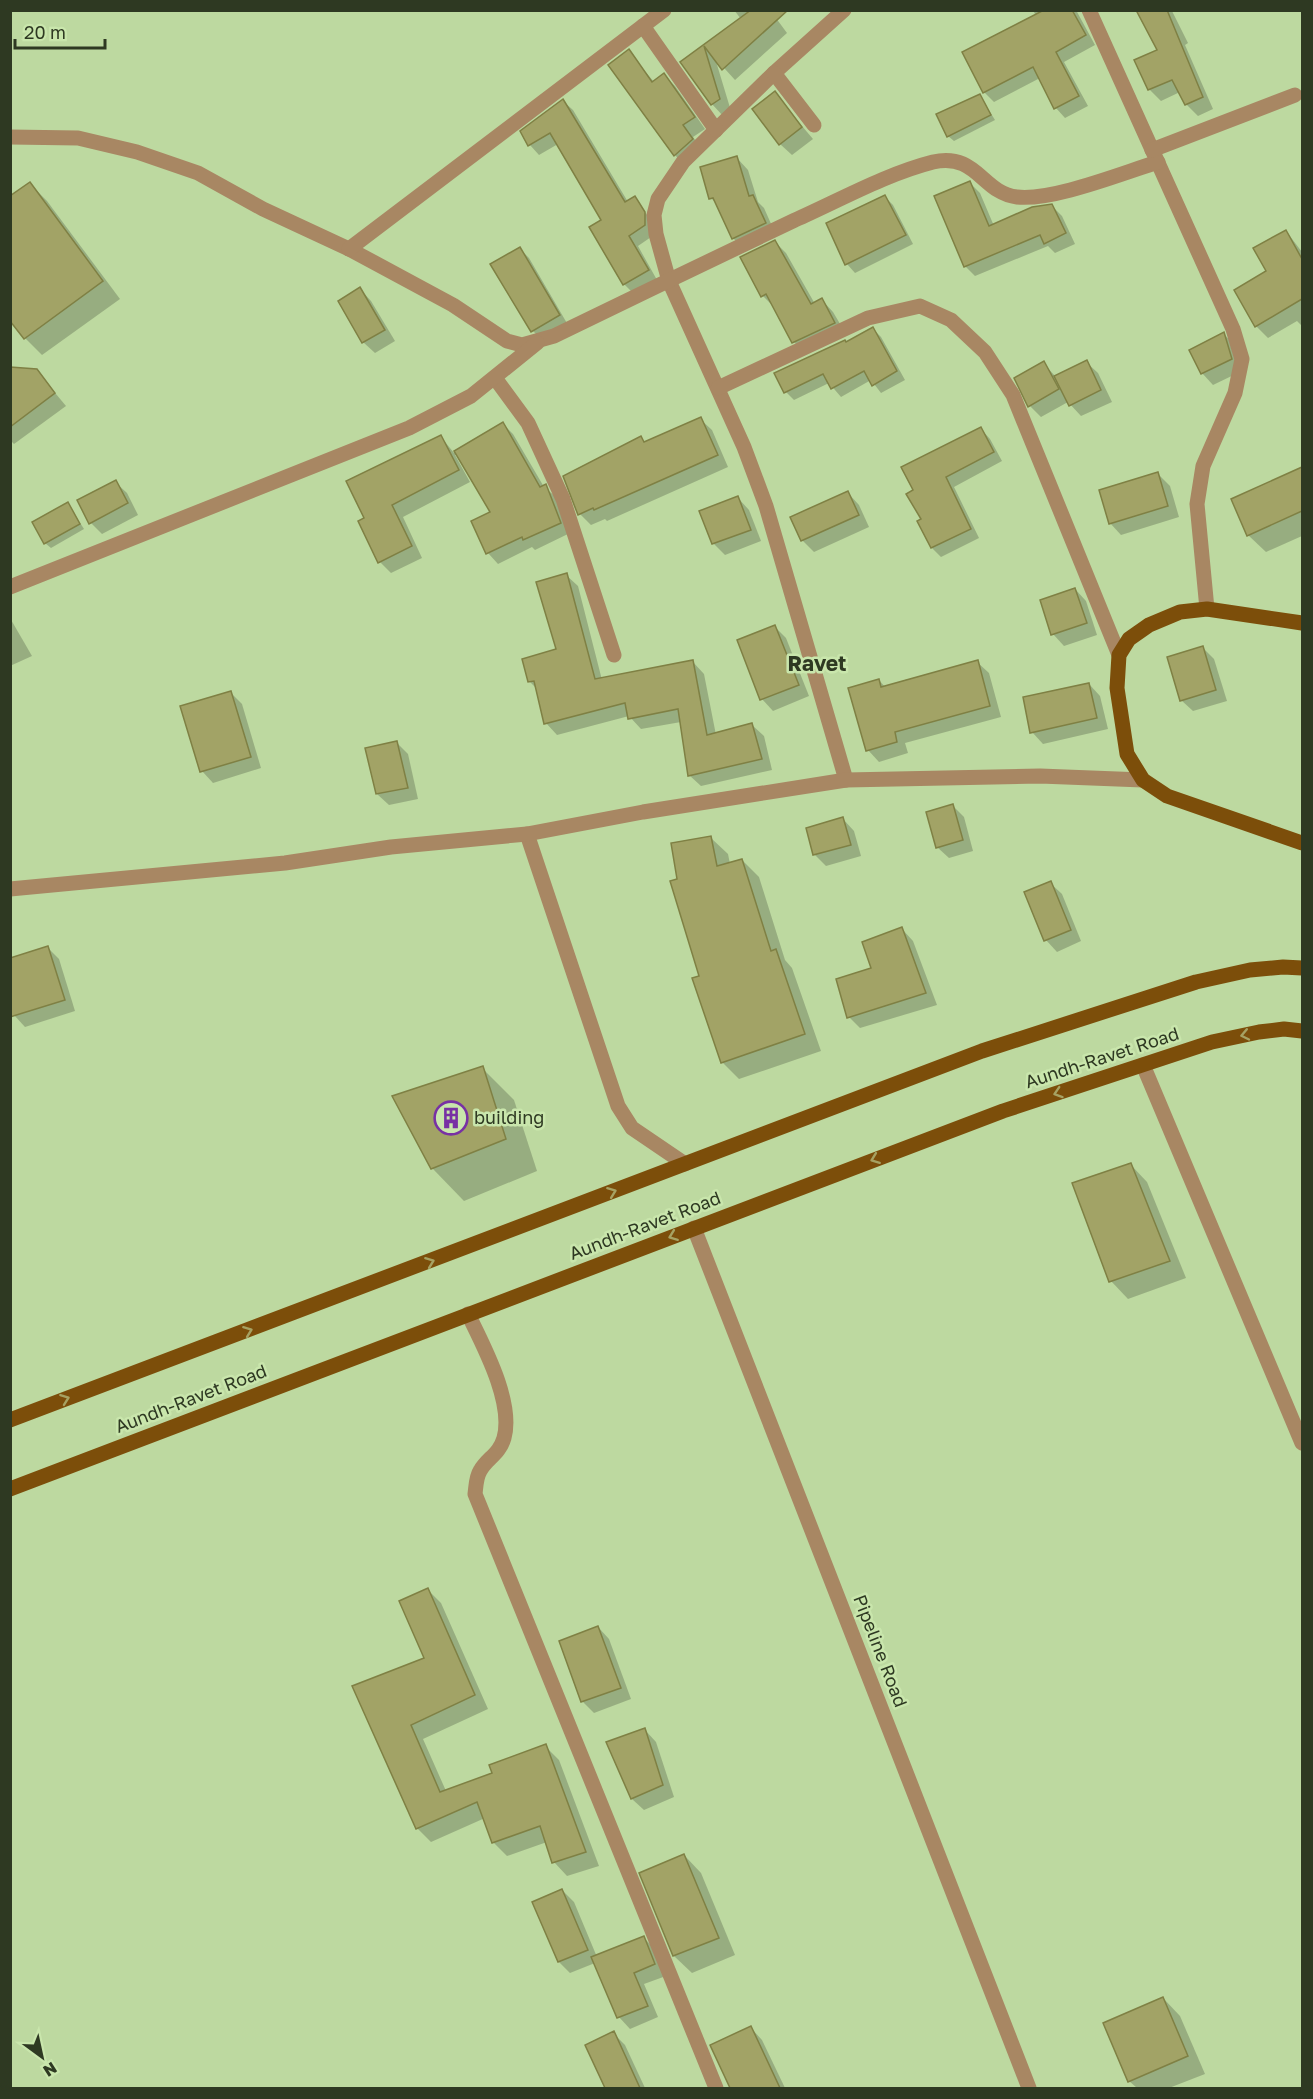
<svg xmlns="http://www.w3.org/2000/svg" width="1313" height="2099" viewBox="0 0 1313 2099" font-family="'Golos Text',sans-serif">
<style>
.shadow{fill:#0003}
.building{fill:#a2a366;stroke:#7f8044;stroke-width:1.5}
.lines{fill:none;stroke-linecap:round;stroke-linejoin:round}
.minor{stroke:#a88763;stroke-width:15}
.major{stroke:#7c4e0a;stroke-width:15}
.oneway{stroke:#a6a263}
.labels{text-anchor:middle;stroke-width:5;stroke-linejoin:round;paint-order:stroke}
.street-label{font-size:18px;fill:#2e3922;stroke:#c9e6ac}
.poi-label{font-size:18px;fill:#2e3922;stroke:#c9e6ac;text-anchor:start}
.quarter-label{font-size:21px;font-weight:bold;fill:#2e3922;stroke:#c9e6ac}
</style>
<rect width="100%" height="100%" fill="#bdd9a0"/>
<g class="shadow">
<path d="M734,10H770L787,33L735,80L715,58L731,111L723,116L712,104L682,62L741,19Z"/>
<path d="M1033,10H1076L1095,45L1064,62L1088,106L1065,118L1056,108L1040,78L994,102L984,92L964,53L1036,16Z"/>
<path d="M1139,10L1172,11L1188,43L1185,45L1213,109L1198,116L1186,104L1180,92L1161,101L1149,89L1159,51Z"/>
<path d="M628,51L654,82L664,75L675,86L705,129L693,137L703,151L686,167L675,155Z"/>
<path d="M774,93L813,139L792,155L780,144Z"/>
<path d="M980,96L995,120L954,141L948,136Z"/>
<path d="M563,101L573,110L628,202L634,198L654,224V235L638,246L657,280L634,294L624,284L603,221L558,144L539,155L530,145Z"/>
<path d="M737,158L748,170L758,202L764,208L776,235L745,250L733,238L719,206L711,198Z"/>
<path d="M970,183L980,193L994,226L1052,206L1062,216L1075,244L1055,253L1048,246L975,276L965,266Z"/>
<path d="M30,184L47,201L120,299L42,355L25,338Z"/>
<path d="M884,196L893,205L913,244L855,273L847,264L828,224Z"/>
<path d="M1286,231L1302,252V326L1297,321L1268,338L1256,326L1268,272Z"/>
<path d="M775,242L786,253L815,304L822,300L833,312L846,334L805,353L794,342L774,307L763,296Z"/>
<path d="M520,249L529,258L568,325L542,340L533,331Z"/>
<path d="M360,289L371,301L395,341L375,353L363,342Z"/>
<path d="M873,329L881,337L905,380L881,393L871,380L841,397L829,383L794,400L786,392L846,344Z"/>
<path d="M1224,334L1235,346L1242,371L1213,385L1202,373Z"/>
<path d="M1086,362L1098,373L1112,402L1081,416L1068,402L1041,417L1030,406L1043,363L1056,377Z"/>
<path d="M10,369L36,370L66,406L14,444L10,440Z"/>
<path d="M700,419L712,430L728,467L607,521L605,519L591,525L580,514L641,438L646,443Z"/>
<path d="M503,424L513,434L544,487L556,497L570,533L535,550L532,547L498,564L488,553L473,522L492,513L458,454L455,455L470,482L403,517L422,558L391,573L380,562L366,518L441,437L454,453Z"/>
<path d="M981,429L990,439L1002,461L954,487L979,538L941,557L932,548L923,519L908,495Z"/>
<path d="M1302,469V536L1266,552L1248,535L1233,500Z"/>
<path d="M1158,474L1170,486L1179,517L1121,535L1110,523Z"/>
<path d="M115,482L127,493L138,515L102,534L91,523Z"/>
<path d="M848,493L859,505L869,527L814,552L802,540Z"/>
<path d="M738,498L749,510L761,541L725,555L714,544L701,512Z"/>
<path d="M68,504L84,529L51,548L45,543Z"/>
<path d="M566,575L578,586L602,680L693,662L704,674L716,735L752,725L764,736L772,770L701,786L689,775L681,722L641,729L629,716L557,735L546,723L538,690L530,682L558,650Z"/>
<path d="M1075,589L1086,601L1097,635L1064,646L1053,634Z"/>
<path d="M10,618L32,656L10,666Z"/>
<path d="M774,626L786,638L809,696L773,711L762,699Z"/>
<path d="M1203,648L1214,659L1227,701L1193,711L1181,700Z"/>
<path d="M977,662L989,673L1001,717L905,743L908,753L879,762L868,750L879,680L885,687Z"/>
<path d="M1089,684L1100,696L1108,729L1043,744L1032,732Z"/>
<path d="M230,692L242,704L261,768L213,783L202,771Z"/>
<path d="M397,743L408,754L418,799L389,805L377,794Z"/>
<path d="M953,806L964,817L973,851L949,858L937,847Z"/>
<path d="M843,819L854,831L861,856L826,866L815,855L808,829Z"/>
<path d="M711,838L728,854L730,864L742,860L759,877L785,960L792,968L821,1051L739,1079L722,1062L679,880Z"/>
<path d="M1050,883L1062,894L1081,941L1057,952L1046,940Z"/>
<path d="M902,929L913,941L937,1005L860,1028L849,1017L873,969Z"/>
<path d="M48,948L59,959L75,1011L25,1027L14,1015Z"/>
<path d="M482,1068L514,1100L537,1171L464,1201L432,1168Z"/>
<path d="M1130,1164L1147,1182L1186,1278L1128,1299L1111,1281L1074,1184Z"/>
<path d="M427,1589L441,1603L488,1709L423,1739L446,1791L494,1774L545,1746L559,1760L599,1866L567,1876L554,1862L547,1842L507,1856L493,1842L485,1818L431,1842L417,1828L354,1687L426,1658Z"/>
<path d="M598,1627L609,1639L631,1699L594,1713L582,1701Z"/>
<path d="M645,1730L656,1742L674,1797L644,1810L632,1799L608,1743Z"/>
<path d="M684,1855L701,1873L735,1955L692,1973L674,1956L641,1874Z"/>
<path d="M562,1890L574,1902L597,1957L643,1937L655,1949L666,1976L644,1984L658,2017L630,2029L619,2017L595,1963L570,1973L559,1962Z"/>
<path d="M1163,1998L1180,2016L1205,2074L1169,2088H1137L1129,2081Z"/>
<path d="M751,2028L762,2040L785,2088H731L712,2046Z"/>
<path d="M613,2033L625,2045L645,2088H606L587,2046Z"/>
</g>
<g class="building">
<path d="M751,10H788L722,70L704,46L720,99L711,105L680,62Z"/>
<path d="M1044,10H1072L1086,35L1056,52L1079,96L1054,109L1033,67L983,93L962,52Z"/>
<path d="M1136,10H1167L1203,97L1185,105L1172,80L1148,90L1134,60L1157,50Z"/>
<path d="M629,49L652,82L664,73L695,117L683,125L693,139L674,156L608,65Z"/>
<path d="M775,91L802,127L779,145L752,109Z"/>
<path d="M980,94L991,115L947,137L936,114Z"/>
<path d="M563,99L625,202L635,196L645,212V225L629,236L649,270L623,285L589,227L601,220L550,133L528,146L520,131Z"/>
<path d="M737,156L749,196L753,195L766,223L732,239L713,198L709,199L700,167Z"/>
<path d="M970,181L989,226L1032,207L1052,204L1066,233L1044,244L1040,235L964,267L934,196Z"/>
<path d="M30,182L103,281L24,339L10,321V196Z"/>
<path d="M885,195L906,235L845,265L826,223Z"/>
<path d="M1286,230L1302,259V299L1255,327L1234,290L1266,271L1253,248Z"/>
<path d="M775,240L811,304L822,298L835,323L792,343L766,294L761,297L740,257Z"/>
<path d="M520,247L560,315L531,332L490,264Z"/>
<path d="M360,287L385,330L362,343L338,301Z"/>
<path d="M873,327L897,371L872,386L864,371L831,389L823,374L784,393L774,373L845,340L846,342Z"/>
<path d="M1224,332L1232,359L1201,374L1189,350Z"/>
<path d="M1087,360L1101,390L1069,406L1054,376Z"/>
<path d="M1044,361L1059,389L1028,407L1014,378Z"/>
<path d="M10,367L37,369L55,393L10,427Z"/>
<path d="M701,417L718,455L594,510L593,508L578,515L563,476L641,436L644,442Z"/>
<path d="M503,422L540,487L546,484L561,523L523,540L522,537L486,554L471,521L490,512L454,451Z"/>
<path d="M981,427L994,452L946,477L971,529L931,548L917,521L921,519L906,494L913,490L901,467Z"/>
<path d="M441,435L459,470L392,505L412,546L378,563L358,521L364,518L346,481Z"/>
<path d="M1302,467V511L1247,536L1231,499Z"/>
<path d="M1158,472L1168,506L1109,524L1099,490Z"/>
<path d="M116,480L128,503L89,524L77,500Z"/>
<path d="M848,491L859,515L801,541L790,517Z"/>
<path d="M738,496L751,530L712,544L699,511Z"/>
<path d="M68,502L80,524L44,544L32,522Z"/>
<path d="M567,573L595,679L693,660L707,735L752,723L762,759L688,776L678,709L628,719L625,703L544,724L534,681L528,682L522,659L556,649L536,582Z"/>
<path d="M1075,588L1087,623L1051,635L1040,600Z"/>
<path d="M775,625L799,685L760,700L737,640Z"/>
<path d="M1203,646L1216,690L1180,701L1167,657Z"/>
<path d="M978,660L990,706L895,732L897,742L866,751L848,688L879,679L881,687Z"/>
<path d="M1089,683L1097,718L1030,733L1023,697Z"/>
<path d="M231,691L251,757L200,772L180,706Z"/>
<path d="M397,741L408,788L376,794L365,748Z"/>
<path d="M953,804L963,840L936,848L926,812Z"/>
<path d="M843,817L851,845L813,855L806,828Z"/>
<path d="M711,836L717,866L742,859L771,951L776,949L805,1034L721,1063L692,978L699,976L670,881L677,879L671,843Z"/>
<path d="M1051,881L1071,930L1044,941L1024,892Z"/>
<path d="M902,927L926,993L847,1018L836,979L871,968L862,942Z"/>
<path d="M48,946L65,1000L10,1017V958Z"/>
<path d="M483,1066L506,1139L431,1169L392,1096Z"/>
<path d="M1131,1163L1170,1261L1109,1282L1072,1183Z"/>
<path d="M428,1588L475,1695L411,1725L440,1792L492,1773L489,1765L546,1744L586,1852L552,1863L540,1826L492,1843L477,1802L416,1829L352,1686L424,1658L399,1601Z"/>
<path d="M598,1626L621,1688L581,1702L559,1641Z"/>
<path d="M645,1728L663,1785L631,1799L606,1742Z"/>
<path d="M684,1854L719,1938L673,1956L639,1873Z"/>
<path d="M562,1889L588,1950L558,1962L532,1902Z"/>
<path d="M644,1936L655,1964L634,1973L648,2006L617,2018L591,1957Z"/>
<path d="M1163,1997L1188,2056L1128,2082L1103,2023Z"/>
<path d="M751,2026L780,2088H730L710,2045Z"/>
<path d="M614,2031L640,2088H605L585,2045Z"/>
</g>
<g class="lines">
<g class="minor">
<path d="M844,10L774,73L683,162L658,199L654,215L656,234L669,281L744,447L766,506L846,780"/>
<path d="M1089,10L1233,329L1242,359L1235,393L1203,466L1197,504L1207,609"/>
<path d="M643,26L716,130"/>
<path d="M774,73L814,125"/>
<path d="M10,137L78,138L137,152L198,173L263,209L349,249L453,305L507,341L522,345L554,336C634,297 715,258 795,220C840,200 886,174 933,162C977,152 982,193 1017,197C1053,201 1122,173 1158,162"/>
<path d="M1152,150L1295,95"/>
<path d="M349,249L664,10"/>
<path d="M495,378L528,423L563,499L614,655"/>
<path d="M718,388L868,318L920,306L951,320L985,352L1013,395L1119,655"/>
<path d="M10,587L409,428L471,396L537,343"/>
<path d="M527,834L618,1106L632,1128L685,1164"/>
<path d="M10,889L285,863L391,847L527,834L643,812L846,780L1040,776L1143,780"/>
<path d="M1143,1065L1302,1443"/>
<path d="M694,1228L1029,2088"/>
<path d="M468,1314C483,1345 514,1402 504,1438C499,1455 487,1458 480,1471C476,1477 476,1487 475,1494L716,2088"/>
</g>
<g class="major">
<path d="M1302,623L1207,609L1180,612L1149,625L1129,639L1119,655L1117,688L1127,754L1143,780L1167,796L1302,843"/>
<path d="M10,1420L982,1051L1196,982L1250,970L1283,967L1302,968"/>
<path d="M10,1489L1003,1111L1212,1042L1259,1032L1284,1029L1302,1031"/>
</g>
</g>
<defs><path id="oneway-chevron" d="M-2-3.5L2.5 0L-2 3.5" fill="none" stroke-width="1.6" stroke-linecap="round" stroke-linejoin="round" transform="scale(1.5)"/></defs>
<g class="oneway">
<use href="#oneway-chevron" transform="translate(1245 1035) rotate(168)"/>
<use href="#oneway-chevron" transform="translate(1058 1093) rotate(162)"/>
<use href="#oneway-chevron" transform="translate(875 1159) rotate(159)"/>
<use href="#oneway-chevron" transform="translate(612 1192) rotate(-21)"/>
<use href="#oneway-chevron" transform="translate(673 1236) rotate(159)"/>
<use href="#oneway-chevron" transform="translate(430 1262) rotate(-21)"/>
<use href="#oneway-chevron" transform="translate(248 1331) rotate(-21)"/>
<use href="#oneway-chevron" transform="translate(65 1399) rotate(-20)"/>
</g>
<defs>
<g id="building-ring" transform="scale(1.725)"><circle r="9.5" fill="#c9e6ac" stroke="#7831a4" stroke-width="1.5"/><path d="M-4-6H4V6H1V3H-1V6H-4ZM-2.5-4.3h1.7v1.8h-1.7ZM.8-4.3h1.7v1.8H.8ZM-2.5-1h1.7V.8h-1.7ZM.8-1h1.7V.8H.8Z" fill="#7831a4"/></g>
</defs>
<g fill-rule="evenodd">
<use href="#building-ring" x="451" y="1118"/>
</g>
<g class="labels">
<g class="street-label">
<text transform="translate(1102 1058) rotate(-18)" y="6">Aundh-Ravet Road</text>
<text transform="translate(645 1226) rotate(-21)" y="6">Aundh-Ravet Road</text>
<text transform="translate(191 1399) rotate(-21)" y="6">Aundh-Ravet Road</text>
<text transform="translate(880 1651) rotate(69)" y="6">Pipeline Road</text>
</g>
<g class="poi-label">
<text x="474" y="1124">building</text>
</g>
<g class="quarter-label">
<text x="817" y="671">Ravet</text>
</g>
</g>
<rect width="1313" height="2099" fill="none" stroke="#2e3922" stroke-width="24"/>
<g transform="translate(42 2057) rotate(147)" stroke="#c9e6ac" stroke-width="4.5" paint-order="stroke">
<path d="M0-4.5L10 22L0 15L-10 22Z" fill="#2e3922"/>
<text y="-9" font-size="16" font-weight="bold" text-anchor="middle" fill="#2e3922">N</text>
</g>
<path d="M15 39v9h90v-9" fill="none" stroke="#2e3922" stroke-width="3"/>
<text x="24" y="39" font-size="18" fill="#2e3922" stroke="#c9e6ac" stroke-width="4.5" paint-order="stroke">20 m</text>
</svg>
